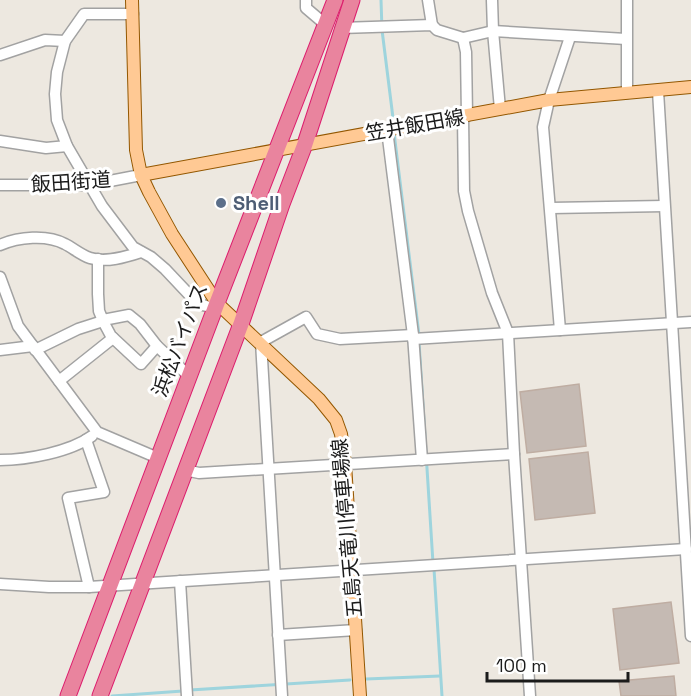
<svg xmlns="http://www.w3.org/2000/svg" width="691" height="696" viewBox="0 0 691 696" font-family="'Space Grotesk','Noto Sans JP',sans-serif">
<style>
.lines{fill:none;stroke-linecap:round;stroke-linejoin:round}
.stream{stroke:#9ed4dd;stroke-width:3}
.building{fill:#c5bab3;stroke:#bfada2;stroke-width:1.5}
.minor-casing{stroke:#a2a2a2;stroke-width:13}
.major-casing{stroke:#935700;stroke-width:14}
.highway-casing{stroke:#dc1d6d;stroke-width:17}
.minor{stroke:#fff;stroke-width:10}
.major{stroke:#ffc994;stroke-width:12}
.highway{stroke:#e9849e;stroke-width:15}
.service-dot{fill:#5c6f8a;stroke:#fff;stroke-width:2}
.labels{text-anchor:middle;stroke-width:6;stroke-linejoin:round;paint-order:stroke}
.street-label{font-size:20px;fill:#1b1b1b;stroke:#fff}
.service-label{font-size:20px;font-weight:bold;fill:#4e5e75;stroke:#fff;text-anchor:start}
</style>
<rect width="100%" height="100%" fill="#ede8e0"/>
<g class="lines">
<g class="stream">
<path d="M381,0L382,30L394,126"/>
<path d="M394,133L419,335"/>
<path d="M419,342L433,563"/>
<path d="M434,569L442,696"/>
<path d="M366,679L440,676"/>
<path d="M190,690L350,680"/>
<path d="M112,696L183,691"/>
</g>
</g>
<g class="building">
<path d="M579,384L586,446L527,453L520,392Z"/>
<path d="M588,452L595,513L535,520L529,459Z"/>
<path d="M671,602L679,663L620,670L613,609Z"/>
<path d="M674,676L676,696H621L619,681Z"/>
</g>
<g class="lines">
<g class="minor-casing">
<g id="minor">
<path d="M306,0V8L326,25"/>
<path d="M428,0L432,25"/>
<path d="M492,0L493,31L500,109"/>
<path d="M133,14H84L65,41L57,72L55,94L57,120L67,146L102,206L133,247L151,257L165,269L198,304L215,308"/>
<path d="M341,28L432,25L437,30L463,38L493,31L626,39"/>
<path d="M463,38L466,52L467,116"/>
<path d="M0,55L45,40L65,41"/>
<path d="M658,91L691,636"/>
<path d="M627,93V0"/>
<path d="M463,117L464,191L468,211L492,293L508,333L514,454L530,696"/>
<path d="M387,130L413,335L422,460"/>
<path d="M0,141L46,148L67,146"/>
<path d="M0,185H89L141,175"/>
<path d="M551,208L664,206"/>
<path d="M0,245C18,237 47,234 65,244C73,248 81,255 90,258C106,263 126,257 141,252"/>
<path d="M98,259V294L99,311L104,323L111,336L141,364L157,346"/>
<path d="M0,277L18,326L97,432L158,458"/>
<path d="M103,320L129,315L140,324L157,346L189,376"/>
<path d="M560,330L543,127L549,100L570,37"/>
<path d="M413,339L691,322"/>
<path d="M0,350L33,346"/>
<path d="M35,350L78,329L103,321"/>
<path d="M59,381L113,338"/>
<path d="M86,440L104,492L68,498L89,587"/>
<path d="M0,460C27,460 70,452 92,436"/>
<path d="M185,470L199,473L514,454"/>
<path d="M180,581L187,696"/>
<path d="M0,584L49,587H89L686,549"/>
<path d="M278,635L356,630"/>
<path d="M282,696L261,342L306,317L317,334L340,339L413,335"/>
</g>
</g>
<g class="major-casing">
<g id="major">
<path d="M132,0L136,150L141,175L149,192L172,234L217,303L319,399L336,420L341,434L345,464L360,696"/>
<path d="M141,175L549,100L691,87"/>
</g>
</g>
<g class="highway-casing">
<g id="highway">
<path d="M68,696L217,303L335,0"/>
<path d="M100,696L241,324L282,204L305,144L352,0"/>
</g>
</g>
<use href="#minor" class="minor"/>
<use href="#major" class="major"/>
<use href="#highway" class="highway"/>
</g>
<circle class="service-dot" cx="221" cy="203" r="6"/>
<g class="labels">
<g class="street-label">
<text transform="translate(415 125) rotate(-10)" y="7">笠井飯田線</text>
<text transform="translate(71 182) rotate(-4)" y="7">飯田街道</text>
<text transform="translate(180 340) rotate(-69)" y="7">浜松バイパス</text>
<text transform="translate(347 528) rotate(-95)" y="7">五島天竜川停車場線</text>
</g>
<g class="service-label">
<text x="233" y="210">Shell</text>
</g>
</g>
<path d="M487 672v9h141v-9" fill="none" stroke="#1b1b1b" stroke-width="3"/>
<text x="496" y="672" font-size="18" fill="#1b1b1b" stroke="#ffffff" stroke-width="4.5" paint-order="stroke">100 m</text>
</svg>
